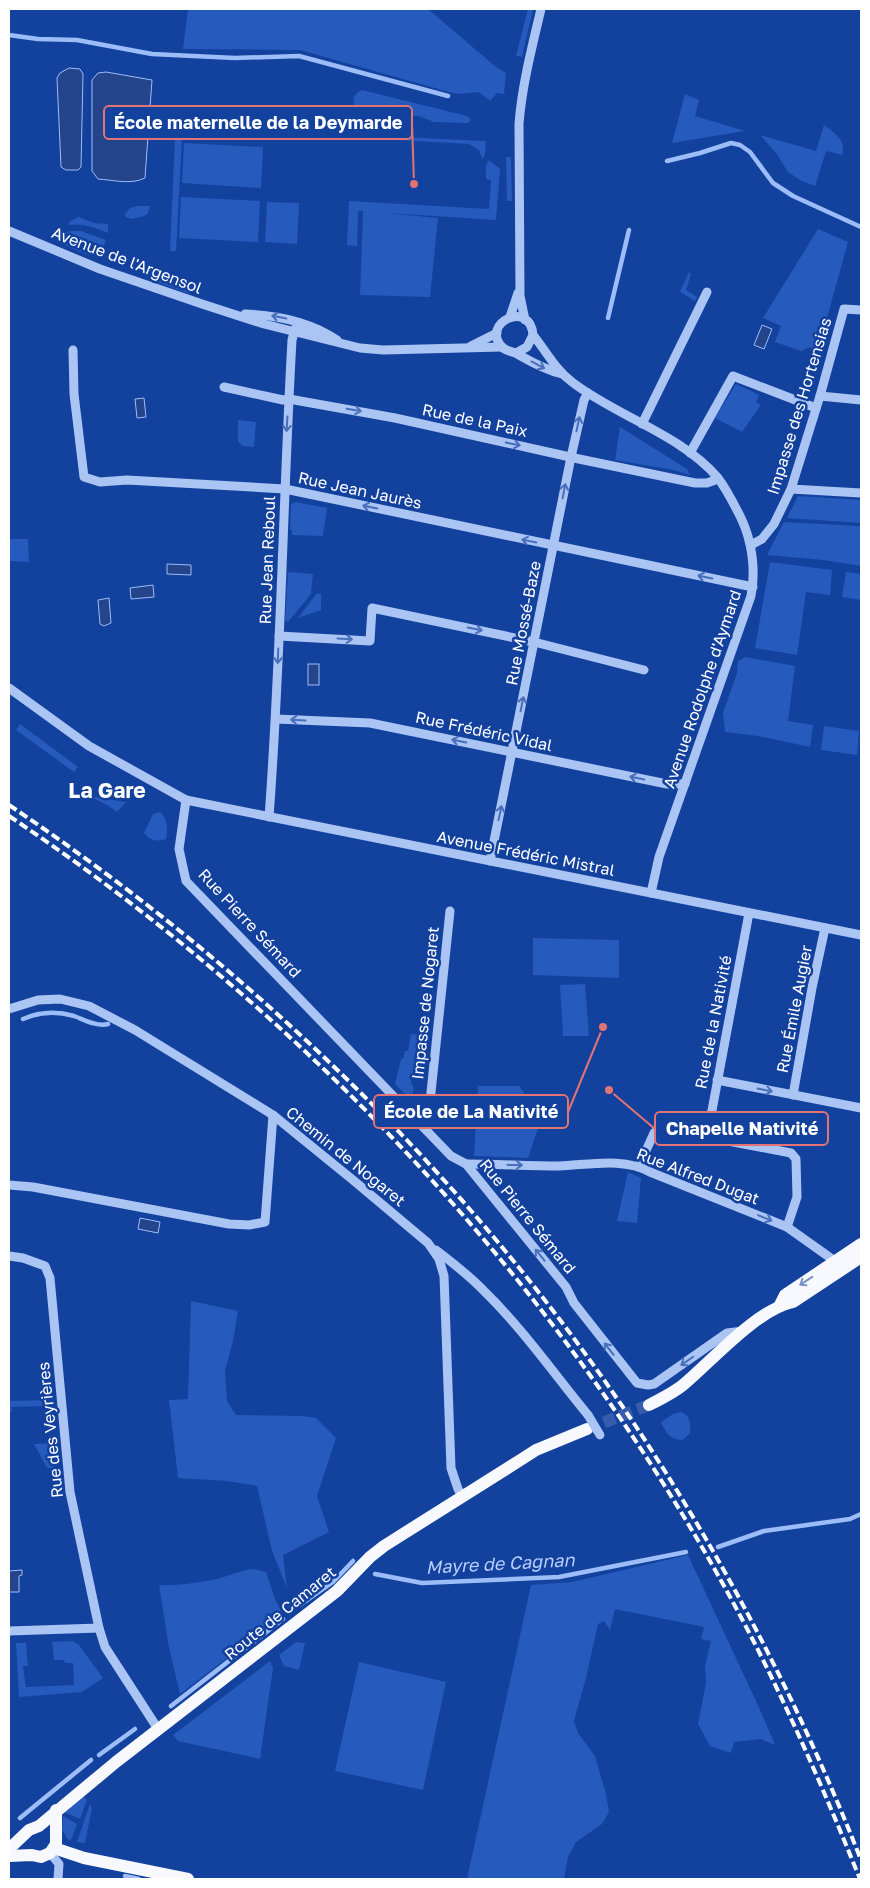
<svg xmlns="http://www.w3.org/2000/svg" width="870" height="1888" viewBox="0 0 870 1888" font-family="'Golos Text',sans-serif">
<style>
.green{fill:#265abc}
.water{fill:#24458c;stroke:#9cbdf7}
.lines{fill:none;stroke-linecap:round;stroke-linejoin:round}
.stream{stroke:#9cbdf7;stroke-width:4.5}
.major-tunnel{stroke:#365ead;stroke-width:12;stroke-dasharray:12 6;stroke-linecap:butt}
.minor{stroke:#aac4f4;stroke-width:9}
.major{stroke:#f7f9ff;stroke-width:12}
.rail{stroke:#fff;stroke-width:4;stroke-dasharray:9 4;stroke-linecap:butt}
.minor-bridge{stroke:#aac4f4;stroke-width:9}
.oneway{stroke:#486fbc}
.oneway2{stroke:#7a94ca}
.labels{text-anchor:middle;stroke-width:5;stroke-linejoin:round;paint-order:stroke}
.street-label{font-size:16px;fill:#fff;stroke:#13419e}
.water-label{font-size:18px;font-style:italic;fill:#b7cefa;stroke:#13419e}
.district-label{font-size:21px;font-weight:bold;fill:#fff;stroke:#13419e}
.leader{fill:none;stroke:#e47373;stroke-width:2}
.callout-dot{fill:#e47373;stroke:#13419e;stroke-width:2}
.callout{fill:#13419e;stroke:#e47373;stroke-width:2}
.callout-label{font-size:18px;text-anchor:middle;font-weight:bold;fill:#fff}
</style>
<rect width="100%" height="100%" fill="#13419e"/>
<g class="green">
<path d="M188,9H428L496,67L506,73L504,94L497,93L490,101L479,92L460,94L449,92L300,50L183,49Z"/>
<path d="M528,9H533L522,57L516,56Z"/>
<path d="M362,90L467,116L471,120L468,123L434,122L419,116L360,113C352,106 350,95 362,90Z"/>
<path d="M685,94L699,100L695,116L745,131L672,143Z"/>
<path d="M249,106L289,109L288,140L247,138Z"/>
<path d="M824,125C835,133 847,141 842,155L826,151L815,186L800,180L788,172L776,153L760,135L816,151Z"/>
<path d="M399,137L486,141L485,155L482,159L479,150L469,144L399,140Z"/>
<path d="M175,138H182L176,251H170Z"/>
<path d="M184,143L263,147L261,188L182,183Z"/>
<path d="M506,157H511L512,201H507Z"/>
<path d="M489,160L500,169L496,220L387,213L438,218L430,297L360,295L363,211H358L357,246L347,245L349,201L489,209L491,180L486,179V165Z"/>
<path d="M181,197L260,201L258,242L179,238Z"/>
<path d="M267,202L299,203L297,244L265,242Z"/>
<path d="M138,206H150L148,213L144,216L131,219L126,217L125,214L130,208Z"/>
<path d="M79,217L93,223L108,224V233C94,227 83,223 68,225L70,221Z"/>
<path d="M818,229L848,242L817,354L810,347L801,351L775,342L781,326L763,318Z"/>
<path d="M73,231H81L106,240C104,244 103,249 101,252C92,261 71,247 61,243L63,232Z"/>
<path d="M689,272L691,274L686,290L697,297L695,301L680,292Z"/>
<path d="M155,277L176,285L192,289L190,294L154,281Z"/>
<path d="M736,384L759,395L756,402L761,405L742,432L715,418Z"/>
<path d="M238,420L256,422L254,447L242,446L238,441Z"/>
<path d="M620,427L687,469L690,475L673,470L615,460Z"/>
<path d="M798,496L861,500V523L787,518Z"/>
<path d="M296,502L327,508L323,536L292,535V530H290L291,504Z"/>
<path d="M784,522L861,526V566L823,560L767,555Z"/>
<path d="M9,539H28L29,562L9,561Z"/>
<path d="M770,562L832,570L830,595L806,592L797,655L755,648Z"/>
<path d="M288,572L313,574L311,594L288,622L285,621Z"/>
<path d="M846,572L861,574V600L842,597Z"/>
<path d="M317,593L321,594V610L298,618Z"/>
<path d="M745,657L795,666L788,721L813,725L810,747L758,736L725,732L723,713L737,673L738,661Z"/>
<path d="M20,724L78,767L74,772L16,730Z"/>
<path d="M824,726L859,731L857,755L821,750Z"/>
<path d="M89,796L126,802L117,812L107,805Z"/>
<path d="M160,812C168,820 168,829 166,839C156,842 151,841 144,833L153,814Z"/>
<path d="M533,938L619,940V978L533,975Z"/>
<path d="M585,984L589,1036H563L560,985Z"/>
<path d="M411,1034L427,1036L422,1077H411V1083L414,1087L411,1100L395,1084L401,1059H403L405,1051H408Z"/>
<path d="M478,1086H519L532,1104L527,1114L540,1122L528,1158L474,1156Z"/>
<path d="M628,1172L641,1178L637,1223L617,1221Z"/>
<path d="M191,1301L238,1311L233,1341L225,1371L227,1401L236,1415L303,1416L316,1418L336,1438L317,1496L329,1532L283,1555L287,1588L272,1551L257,1486L227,1481L178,1478L169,1400L188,1399Z"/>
<path d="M47,1400L48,1406L11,1407L12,1412H9V1401Z"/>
<path d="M681,1412C690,1415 691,1424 690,1433L683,1440C670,1440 666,1433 661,1422L673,1414Z"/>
<path d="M52,1443L54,1468H47L34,1444Z"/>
<path d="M688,1555L762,1714L775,1745L761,1739L734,1742L731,1753L710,1746L698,1724L706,1683L705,1666L711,1641L701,1639L704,1627L615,1609L610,1630L604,1621L598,1624L586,1678L574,1721L578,1733L595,1756L606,1794L609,1812L602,1824L576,1842L568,1857L564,1879H467L531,1585L572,1582Z"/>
<path d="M254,1569L266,1572L275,1599L283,1615L180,1694L169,1648L159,1585C177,1586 207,1582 224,1577C236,1573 242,1570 254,1569Z"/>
<path d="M73,1641L79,1645L103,1678L82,1692L19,1697L16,1643H26L28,1666H23L26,1687L74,1685L73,1663H65L64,1660H54L52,1642Z"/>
<path d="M296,1642L305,1643L299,1670L284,1666L279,1655Z"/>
<path d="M270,1661L273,1668L260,1759L178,1741L173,1735Z"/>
<path d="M359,1662L446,1682L423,1790L335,1771Z"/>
<path d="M83,1796L87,1800L80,1819L64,1812Z"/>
<path d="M90,1804L92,1808L85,1843L77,1842Z"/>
<path d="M63,1816L77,1824L72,1838L69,1841L62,1830Z"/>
</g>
<g class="water">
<path d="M69,68L80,69L83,74L81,167L78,170H66L61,167L57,78L60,73Z"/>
<path d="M106,72L152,80L145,178C131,185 113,180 98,179L92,171V80L98,73Z"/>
<path d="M762,325L772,329L764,349L754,345Z"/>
<path d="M144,398L146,417L137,418L135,399Z"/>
<path d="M167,564L191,565V575L167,574Z"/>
<path d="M153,585L154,597L131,599L130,588Z"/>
<path d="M109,598L111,623L104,626L100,624L98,600Z"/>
<rect x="308" y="664" width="11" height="21"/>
<path d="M140,1218L160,1222L158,1233L138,1229Z"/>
<path d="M22,1570V1575L19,1576V1592H9V1571Z"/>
</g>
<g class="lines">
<g class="stream">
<path d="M9,35L38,39L77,40L152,54L235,58L299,56L448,96"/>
<path d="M667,161L700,153L731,143L740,145L750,152L773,183L793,196L861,227"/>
<path d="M608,318L629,230"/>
<path d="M23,1019C39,1012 57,1011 74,1016C85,1020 97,1027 108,1024"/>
<path d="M718,1547L764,1531L850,1519L861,1514"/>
<path d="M375,1574L422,1583L559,1577L686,1552"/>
<path d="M300,1605L333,1582L353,1561"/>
<path d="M171,1706L283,1619"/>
<path d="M99,1755L135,1729"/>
<path d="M20,1818L91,1760"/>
<path d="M125,1876L139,1879"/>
</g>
<path class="major-tunnel" d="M587,1429L649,1405"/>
<g class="minor">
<path d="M9,231L100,269L202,304L264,324L360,348L383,350L502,347"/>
<path d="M245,314C278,315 310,322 337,340"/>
<path d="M510,317L518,293"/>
<path d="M525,320L520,296L519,124C522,85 532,47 541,9"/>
<path d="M533,335C546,351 555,369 572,382C616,416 682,435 718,478C727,490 734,504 741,518C752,541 756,570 751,596L659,857L651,893"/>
<path d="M471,346L497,333"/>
<path d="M73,350L74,394L84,477L100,482L127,480L285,489L753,587"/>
<path d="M516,353L527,347L533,335C530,299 480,323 502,347C507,352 513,351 519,355C533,363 546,370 562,374"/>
<path d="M224,387L283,400L289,399L395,418L579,459L695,483H707L718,479"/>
<path d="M820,396L861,400"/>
<path d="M642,424L707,292"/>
<path d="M690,453L733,376L816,408"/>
<path d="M791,489L861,493"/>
<path d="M751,545L762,539L774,524L791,489L820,396L844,309L861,310"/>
<path d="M279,636L370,641L372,608L534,642L644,670"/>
<path d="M9,688L89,746L186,800L861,935"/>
<path d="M276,719L370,723L667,784H685"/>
<path d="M186,800L179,849L186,881L451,1156L466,1164L566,1287L574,1303L637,1383L648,1385L654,1384L727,1333L743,1331"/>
<path d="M269,817C281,659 283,499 292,340L295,329L319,330"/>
<path d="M490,861L571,457L584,400L588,393"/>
<path d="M9,1009L38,1000L60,999L89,1006L135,1030L273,1115L353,1180L428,1243L439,1259L444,1276L451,1468L458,1489L462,1496"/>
<path d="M717,1080L861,1108"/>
<path d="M793,1095L812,988L825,928"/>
<path d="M425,1128L428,1121L450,911"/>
<path d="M707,1137L749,913"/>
<path d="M466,1164C497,1164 528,1166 559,1166C588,1165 624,1157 650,1172L787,1227L839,1264"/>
<path d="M639,1166L654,1133L660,1128L791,1153L796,1159L797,1197L787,1227"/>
<path d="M9,1185L33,1187L229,1224L249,1225L265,1222L273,1115"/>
<path d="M436,1250C453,1263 470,1276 485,1292C522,1328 555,1375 588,1415"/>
<path d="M9,1256L23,1258L45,1266L50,1278L70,1492L99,1628L105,1647L158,1729"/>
<path d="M9,1631L99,1628"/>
<path d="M50,1853L59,1864L58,1879"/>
</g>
<g class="major">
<path d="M780,1305L785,1295L861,1244"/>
<path d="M649,1405C661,1399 673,1393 683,1385C712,1361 756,1310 793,1302L861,1257"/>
<path d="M54,1848L84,1858L188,1879"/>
<path d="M9,1849L29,1830L39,1826L116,1762L337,1591L370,1557L384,1546L522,1459L536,1450L587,1429"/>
<path d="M9,1856L32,1855L41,1857L50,1853L56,1844V1810"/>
</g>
<g class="rail">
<path d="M9,805C253,969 471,1179 635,1425C726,1562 801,1707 861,1860"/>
<path d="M9,816C320,1024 584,1311 755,1644C794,1721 828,1800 860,1879"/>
</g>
<path class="minor-bridge" d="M588,1415L600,1435"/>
</g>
<defs><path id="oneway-shaft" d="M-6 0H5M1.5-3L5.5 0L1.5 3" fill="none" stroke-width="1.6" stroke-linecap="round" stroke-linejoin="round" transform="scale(1.25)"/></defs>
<g class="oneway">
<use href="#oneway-shaft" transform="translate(279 317) rotate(-168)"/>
<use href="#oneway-shaft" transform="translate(538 365) rotate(28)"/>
<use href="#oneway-shaft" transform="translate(354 410) rotate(10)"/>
<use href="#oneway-shaft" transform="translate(287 424) rotate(93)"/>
<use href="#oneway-shaft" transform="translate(578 424) rotate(-78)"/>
<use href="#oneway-shaft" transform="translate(513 444) rotate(12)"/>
<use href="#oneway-shaft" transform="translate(564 491) rotate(-79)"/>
<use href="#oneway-shaft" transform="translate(370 507) rotate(-168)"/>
<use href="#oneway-shaft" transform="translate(529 541) rotate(-168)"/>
<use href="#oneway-shaft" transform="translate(705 577) rotate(-168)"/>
<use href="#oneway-shaft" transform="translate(475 629) rotate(12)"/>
<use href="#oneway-shaft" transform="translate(345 639) rotate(3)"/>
<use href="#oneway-shaft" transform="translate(278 656) rotate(92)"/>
<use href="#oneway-shaft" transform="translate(522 704) rotate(-79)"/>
<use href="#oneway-shaft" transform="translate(298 720) rotate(-177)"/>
<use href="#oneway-shaft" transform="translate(459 741) rotate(-168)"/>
<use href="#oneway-shaft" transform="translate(637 778) rotate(-168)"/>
<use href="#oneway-shaft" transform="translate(500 813) rotate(-78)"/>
<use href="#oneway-shaft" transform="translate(765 1090) rotate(11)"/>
<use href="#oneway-shaft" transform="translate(515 1165) rotate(1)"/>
<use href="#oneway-shaft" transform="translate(765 1218) rotate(22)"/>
<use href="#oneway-shaft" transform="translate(540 1255) rotate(-129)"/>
<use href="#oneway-shaft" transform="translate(609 1349) rotate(-128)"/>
<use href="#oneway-shaft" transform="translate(687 1361) rotate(145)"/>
</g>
<use class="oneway2" href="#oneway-shaft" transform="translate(806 1281) rotate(147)"/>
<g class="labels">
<g class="street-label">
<text transform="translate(127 260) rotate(21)" y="6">Avenue de l'Argensol</text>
<text transform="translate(799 406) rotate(-73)" y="6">Impasse des Hortensias</text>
<text transform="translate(475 420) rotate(12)" y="6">Rue de la Paix</text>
<text transform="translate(360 490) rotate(12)" y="6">Rue Jean Jaurès</text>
<text transform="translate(267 560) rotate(-88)" y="6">Rue Jean Reboul</text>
<text transform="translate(523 623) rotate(-79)" y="6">Rue Mossé-Baze</text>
<text transform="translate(702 689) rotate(-71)" y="6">Avenue Rodolphe d'Aymard</text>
<text transform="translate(484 731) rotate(12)" y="6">Rue Frédéric Vidal</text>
<text transform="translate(526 853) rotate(11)" y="6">Avenue Frédéric Mistral</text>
<text transform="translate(250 923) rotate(47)" y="6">Rue Pierre Sémard</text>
<text transform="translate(425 1003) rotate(-84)" y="6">Impasse de Nogaret</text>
<text transform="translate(794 1009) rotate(-79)" y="6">Rue Émile Augier</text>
<text transform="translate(713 1022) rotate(-79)" y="6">Rue de la Nativité</text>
<text transform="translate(346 1156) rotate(39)" y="6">Chemin de Nogaret</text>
<text transform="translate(698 1176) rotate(21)" y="6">Rue Alfred Dugat</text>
<text transform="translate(528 1216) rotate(51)" y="6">Rue Pierre Sémard</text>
<text transform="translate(50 1430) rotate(-96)" y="6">Rue des Veyrières</text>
<text transform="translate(280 1613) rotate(-39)" y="6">Route de Camaret</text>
</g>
<g class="water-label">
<text transform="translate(500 1564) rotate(-3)" y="6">Mayre de Cagnan</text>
</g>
<g class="district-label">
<text x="107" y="798">La Gare</text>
</g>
</g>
<path class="leader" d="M414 184L412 122M603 1027L568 1112M609 1090L655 1129"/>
<g class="callout-dot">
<circle cx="414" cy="184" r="5"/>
<circle cx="603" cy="1027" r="5"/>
<circle cx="609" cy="1090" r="5"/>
</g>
<g class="callout">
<rect x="104" y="106" width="308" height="33" rx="5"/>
<rect x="374" y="1095" width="194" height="33" rx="5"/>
<rect x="655" y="1112" width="173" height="33" rx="5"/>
</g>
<g class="callout-label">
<text x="258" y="129">École maternelle de la Deymarde</text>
<text x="471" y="1118">École de La Nativité</text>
<text x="742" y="1135">Chapelle Nativité</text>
</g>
<rect width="870" height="1888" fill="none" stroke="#ffffff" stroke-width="20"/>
</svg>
